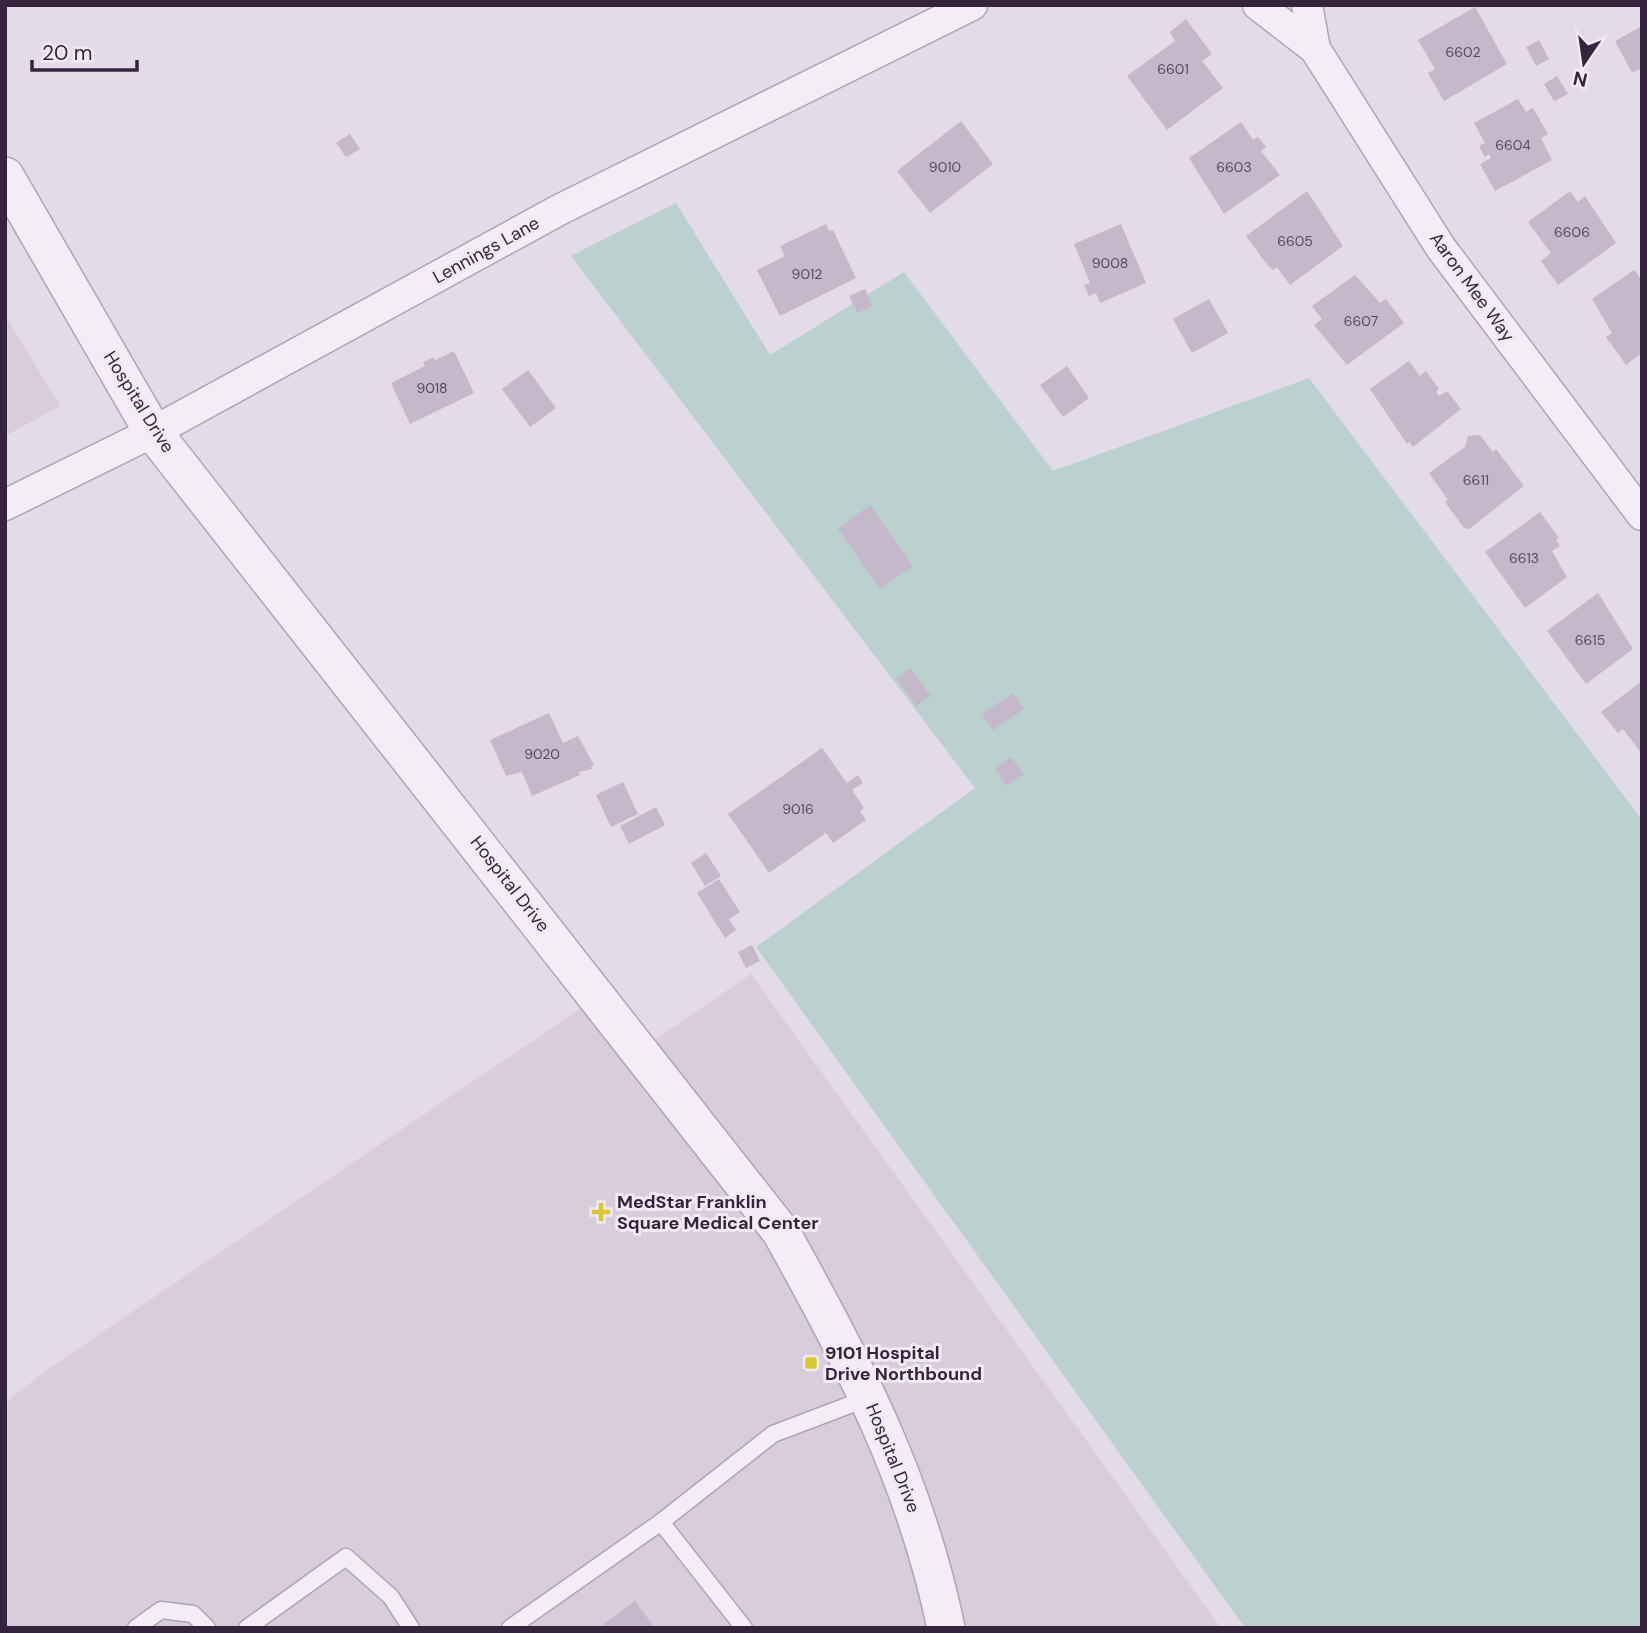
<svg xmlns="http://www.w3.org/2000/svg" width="1647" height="1633" viewBox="0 0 1647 1633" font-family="'DM Sans',sans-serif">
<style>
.built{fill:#d7cddc}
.green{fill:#bbd1cd}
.building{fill:#c4b8ca}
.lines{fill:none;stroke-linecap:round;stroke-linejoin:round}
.service-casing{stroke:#afa4b4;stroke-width:19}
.minor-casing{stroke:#afa4b4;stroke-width:33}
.tertiary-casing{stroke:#afa4b4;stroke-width:40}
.service{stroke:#f3eef5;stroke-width:16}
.minor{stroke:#f3eef5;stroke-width:30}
.tertiary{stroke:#f3eef5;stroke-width:37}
.poi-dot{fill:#d8c934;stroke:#f1eaf5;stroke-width:2.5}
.labels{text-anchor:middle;stroke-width:6;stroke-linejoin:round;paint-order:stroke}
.number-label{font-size:14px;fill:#5a4961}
.street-label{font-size:18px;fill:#36243e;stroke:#f1eaf5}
.poi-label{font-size:18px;font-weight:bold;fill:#36243e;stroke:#f1eaf5;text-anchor:start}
</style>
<rect width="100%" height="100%" fill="#e3dbe7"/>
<g class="built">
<path d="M5,315L60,406L5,436Z"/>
<path d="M751,974L1221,1628H5V1403L48,1369L602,994L634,1054Z"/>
</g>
<path class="green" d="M676,203L770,355L904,272L1053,471L1309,378L1642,820V1628H1245L756,947L975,788L571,256Z"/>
<g class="building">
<path d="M1475,7L1507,64L1444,101L1428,73L1435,69L1418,40Z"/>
<path d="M1186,19L1212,54L1202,61L1223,88L1167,130L1127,76L1175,41L1170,32Z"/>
<path d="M1642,26V68L1632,73L1615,41Z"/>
<path d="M1539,40L1549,59L1536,66L1526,47Z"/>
<path d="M1557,76L1568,94L1554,101L1544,84Z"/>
<path d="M1518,99L1526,112L1533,108L1548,134L1541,138L1552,160L1495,191L1480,164L1491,158L1489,154L1485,157L1479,146L1485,143L1474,123Z"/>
<path d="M961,121L993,164L930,213L897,171Z"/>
<path d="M1241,122L1253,140L1258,137L1266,147L1261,151L1280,175L1224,214L1189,158Z"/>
<path d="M350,134L360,149L346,157L336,143Z"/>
<path d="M1307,191L1343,246L1290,285L1277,267L1273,270L1265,262L1246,236Z"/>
<path d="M1570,191L1578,202L1585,196L1616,243L1558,285L1541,261L1551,253L1528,222Z"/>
<path d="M826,224L829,231L833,230L856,278L780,316L757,270L785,256L780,246Z"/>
<path d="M1121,224L1146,283L1100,303L1096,293L1089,296L1084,285L1090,283L1074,244Z"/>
<path d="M1634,270L1642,280V353L1626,365L1606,337L1612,333L1592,299Z"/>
<path d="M1355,275L1380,303L1386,299L1404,323L1347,365L1314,325L1322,319L1312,306Z"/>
<path d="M865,289L872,306L857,313L849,296Z"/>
<path d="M1209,299L1228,333L1192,353L1173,319Z"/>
<path d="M454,351L474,393L410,424L391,383L425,366L423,362L434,357L435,360Z"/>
<path d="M1409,361L1420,376L1426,371L1439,389L1436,392L1439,396L1447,391L1461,409L1413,447L1410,442L1407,444L1370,389Z"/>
<path d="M1067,366L1089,398L1063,417L1040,385Z"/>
<path d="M528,370L556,408L530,427L502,389Z"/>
<path d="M1480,435L1493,452L1496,449L1524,486L1469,529L1464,528L1445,502L1448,500L1429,473L1465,447L1468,436Z"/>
<path d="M870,505L913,566L880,589L838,529Z"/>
<path d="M1540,512L1559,538L1556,540L1560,546L1552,551L1567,577L1525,608L1485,552Z"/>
<path d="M1598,593L1633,649L1586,684L1547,631Z"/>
<path d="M910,668L931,696L916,706L896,678Z"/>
<path d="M1642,681V754L1623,729L1618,733L1601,712Z"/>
<path d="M1013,693L1024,709L993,730L982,714Z"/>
<path d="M549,713L563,743L578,736L594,765L591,766L592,769L579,772L580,775L532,796L522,772L506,776L490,740Z"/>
<path d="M822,748L847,783L858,775L863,783L852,790L864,808L860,811L866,820L833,843L826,833L769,873L728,814Z"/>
<path d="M1011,757L1024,774L1007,786L995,769Z"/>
<path d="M623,782L638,814L611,827L596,795Z"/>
<path d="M656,807L665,825L629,844L620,826Z"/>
<path d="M706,853L721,876L705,886L691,863Z"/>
<path d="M719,879L740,912L729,919L736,930L725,938L697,893Z"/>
<path d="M752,945L760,961L746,968L738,952Z"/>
<path d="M635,1601L655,1628H598Z"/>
</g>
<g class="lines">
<g class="service-casing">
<g id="service">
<path d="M661,1522L744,1628"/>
<path d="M136,1628L161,1610L193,1614L207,1628"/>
<path d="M247,1628L346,1557L391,1597L411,1628"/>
<path d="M510,1628L661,1522L773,1434L868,1398"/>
</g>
</g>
<g class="minor-casing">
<g id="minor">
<path d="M1258,5L1315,49L1441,248L1642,515"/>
<path d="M1307,5L1315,49"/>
<path d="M5,505L153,432L559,210L972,5"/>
</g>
</g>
<g class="tertiary-casing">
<path id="tertiary" d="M5,176L153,432L781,1232C854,1364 915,1478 946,1628"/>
</g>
<use href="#service" class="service"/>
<use href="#minor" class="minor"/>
<use href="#tertiary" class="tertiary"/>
</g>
<g class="poi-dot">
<path d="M597.5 1201.5h7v7h7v7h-7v7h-7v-7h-7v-7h7z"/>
<rect x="804" y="1356" width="14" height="14" rx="3.5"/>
</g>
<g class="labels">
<g class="number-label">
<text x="1463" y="57">6602</text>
<text x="1173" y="74">6601</text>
<text x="1513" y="150">6604</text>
<text x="945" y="172">9010</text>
<text x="1234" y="172">6603</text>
<text x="1572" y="237">6606</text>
<text x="1295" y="246">6605</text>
<text x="1110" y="268">9008</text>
<text x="807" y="279">9012</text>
<text x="1361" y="326">6607</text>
<text x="432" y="393">9018</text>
<text x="1476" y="485">6611</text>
<text x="1524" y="563">6613</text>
<text x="1590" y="645">6615</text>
<text x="542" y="759">9020</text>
<text x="798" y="814">9016</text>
</g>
<g class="street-label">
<text transform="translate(486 250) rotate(-29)" y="6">Lennings Lane</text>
<text transform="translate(1472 287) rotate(54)" y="6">Aaron Mee Way</text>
<text transform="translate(139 402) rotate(58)" y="6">Hospital Drive</text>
<text transform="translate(510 884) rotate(52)" y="6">Hospital Drive</text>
<text transform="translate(893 1458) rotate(68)" y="6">Hospital Drive</text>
</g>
<g class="poi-label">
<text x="617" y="1208">MedStar Franklin<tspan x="617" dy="21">Square Medical Center</tspan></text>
<text x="825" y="1359">9101 Hospital<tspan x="825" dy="21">Drive Northbound</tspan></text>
</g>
</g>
<rect width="1647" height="1633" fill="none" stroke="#36243e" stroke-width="14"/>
<g transform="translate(1584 63) rotate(193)" stroke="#f1eaf5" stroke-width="5" paint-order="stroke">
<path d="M0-5L12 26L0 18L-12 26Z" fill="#36243e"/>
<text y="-10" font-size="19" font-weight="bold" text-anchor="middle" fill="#36243e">N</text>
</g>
<path d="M32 60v10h105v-10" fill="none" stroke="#36243e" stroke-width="3.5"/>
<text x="42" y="60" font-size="21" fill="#36243e" stroke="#f1eaf5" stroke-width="5" paint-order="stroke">20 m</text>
</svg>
